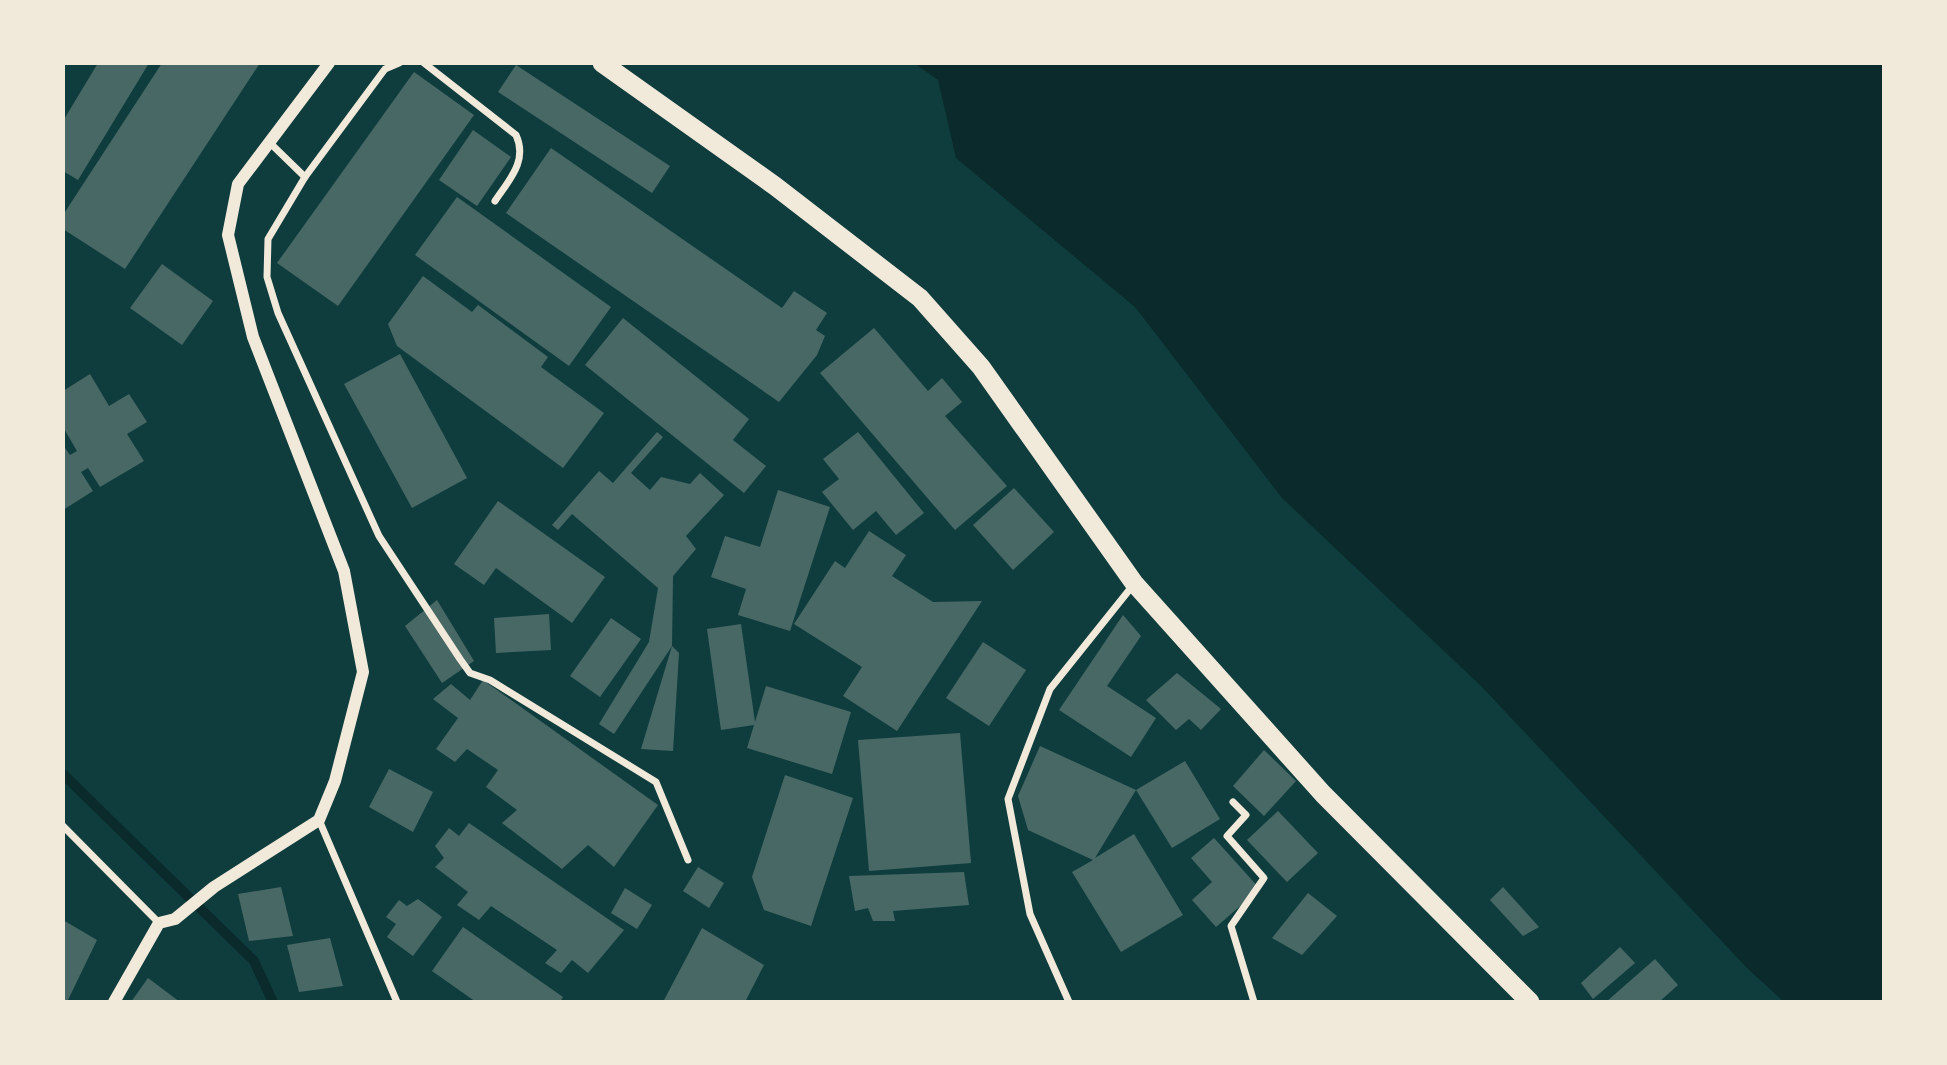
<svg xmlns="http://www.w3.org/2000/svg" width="1947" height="1065" viewBox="0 0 1947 1065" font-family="Manrope,sans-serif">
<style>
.water{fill:#0a2a2b}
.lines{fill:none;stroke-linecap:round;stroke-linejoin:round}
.stream{stroke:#0a2a2b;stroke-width:10}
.building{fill:#486865}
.minor{stroke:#f1e9da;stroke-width:7}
.tertiary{stroke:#f1e9da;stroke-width:12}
.trunk{stroke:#f1e9da;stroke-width:19}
</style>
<rect width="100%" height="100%" fill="#0f3d3e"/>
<path class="water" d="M914,63H1884V1002H1784L1747,968L1481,686L1282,498L1135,307L956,158L938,80Z"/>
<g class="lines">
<path class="stream" d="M63,774L254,961L273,1002"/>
</g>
<g class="building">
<path d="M98,63H149L78,180L63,171V121Z"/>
<path d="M162,63H260L125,269L63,229V215Z"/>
<path d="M516,65L670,166L652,193L498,92Z"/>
<path d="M414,72L474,115L338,306L277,263Z"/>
<path d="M473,130L511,157L477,206L439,180Z"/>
<path d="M551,148L782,308L794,291L827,313L816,330L825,336L817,355L779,402L506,213Z"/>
<path d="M457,197L611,307L569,366L415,255Z"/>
<path d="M162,264L213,301L182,345L130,308Z"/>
<path d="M423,276L472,312L478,305L548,357L541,367L604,413L563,468L397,346L388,324Z"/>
<path d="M623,318L749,419L733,440L766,466L744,493L585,365Z"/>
<path d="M874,328L928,391L942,378L962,402L945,416L1007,486L955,530L820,373Z"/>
<path d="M400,354L467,478L412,508L344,384Z"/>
<path d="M90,374L109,406L129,394L147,422L127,434L144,461L100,487L88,468L81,472L93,491L63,510V445L70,455L77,451L63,427V391Z"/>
<path d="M657,432L663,437L631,473L650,490L661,477L690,484L700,473L724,495L686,536L696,549L673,576L672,646L614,734L599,724L649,642L658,588L572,514L558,530L552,525L599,471L613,483Z"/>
<path d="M858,432L924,513L896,535L876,511L853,530L822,492L839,479L823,459Z"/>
<path d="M1014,488L1054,532L1013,570L973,525Z"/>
<path d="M778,490L830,507L790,631L738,615L746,589L711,577L725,536L760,547Z"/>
<path d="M498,501L605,577L572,623L496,568L484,585L454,564Z"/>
<path d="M869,531L906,555L892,576L933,602L982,601L897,731L843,696L862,667L794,624L835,561L845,568Z"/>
<path d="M437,600L474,661L442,683L405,626Z"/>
<path d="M549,614L551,650L496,653L494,618Z"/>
<path d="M1123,615L1141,636L1107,686L1156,718L1131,757L1059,710Z"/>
<path d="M611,618L641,639L600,697L570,676Z"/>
<path d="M741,624L755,722L766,686L851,712L832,774L747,748L754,725L721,730L707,629Z"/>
<path d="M983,642L1026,670L989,726L946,698Z"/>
<path d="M672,646L679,653L673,751L641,749Z"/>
<path d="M1177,673L1221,709L1201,730L1189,719L1176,730L1146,700Z"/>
<path d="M483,680L658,805L614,867L588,845L562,869L502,823L517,810L486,787L498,770L467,749L455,762L436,749L458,718L433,699L451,684L470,700Z"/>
<path d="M960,733L971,863L869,871L858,740Z"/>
<path d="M1040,746L1136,790L1095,858L1134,834L1183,915L1121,952L1072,872L1093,860L1028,830L1018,796Z"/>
<path d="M1264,750L1296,781L1264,816L1233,786Z"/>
<path d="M1185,761L1220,819L1172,848L1136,790Z"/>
<path d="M389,769L433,792L413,832L369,807Z"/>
<path d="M785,775L853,798L811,926L764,910L752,877Z"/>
<path d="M1278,811L1318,853L1287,882L1247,840Z"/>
<path d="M469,823L624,930L588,973L572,960L561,973L545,963L557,950L491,906L479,920L457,905L468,892L435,867L444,858L435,846L449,828L459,836Z"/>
<path d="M1214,838L1260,889L1216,927L1192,900L1212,882L1191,858Z"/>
<path d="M698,867L724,883L709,908L683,891Z"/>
<path d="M964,872L969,905L893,911L895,921H873L868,908L855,911L849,876Z"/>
<path d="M281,887L293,936L249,941L238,894Z"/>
<path d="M1503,887L1539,927L1523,936L1490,900Z"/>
<path d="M625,888L652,905L637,929L611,913Z"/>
<path d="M1308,893L1337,916L1302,955L1272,938Z"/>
<path d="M418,899L442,917L413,956L387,937L396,924L386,917L399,900L407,906Z"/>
<path d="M63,920L97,940L67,1002H63Z"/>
<path d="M463,927L563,997L560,1002H476L432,971Z"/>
<path d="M702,928L764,965L745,1002H663Z"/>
<path d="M330,938L343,986L299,992L287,945Z"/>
<path d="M1620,947L1635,963L1593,999L1581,983Z"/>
<path d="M1655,959L1678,985L1659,1002H1606Z"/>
<path d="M148,978L180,1002H131Z"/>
</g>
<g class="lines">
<g class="minor">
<path d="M399,63L385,69L305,177L268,239L267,277L278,313L379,536L460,659L470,673L490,680L656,782L688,860"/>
<path d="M424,63L516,135C528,161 509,180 495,201"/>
<path d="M269,142L305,177"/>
<path d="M1233,802L1246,815L1227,836L1264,878L1231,926L1254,1002"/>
<path d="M319,820L397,1002"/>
<path d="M63,826L159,923"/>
<path d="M1069,1002L1030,914L1008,799L1050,689L1134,584"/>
</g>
<path class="tertiary" d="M114,1002L159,923L175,919L214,887L319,820L335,781L363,672L344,571L253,337L228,235L238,184L329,63"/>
<path class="trunk" d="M602,63L775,186L920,298L981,367L1134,583L1323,794L1530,1002"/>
</g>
<rect width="1947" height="1065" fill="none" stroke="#f1e9da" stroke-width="130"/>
</svg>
